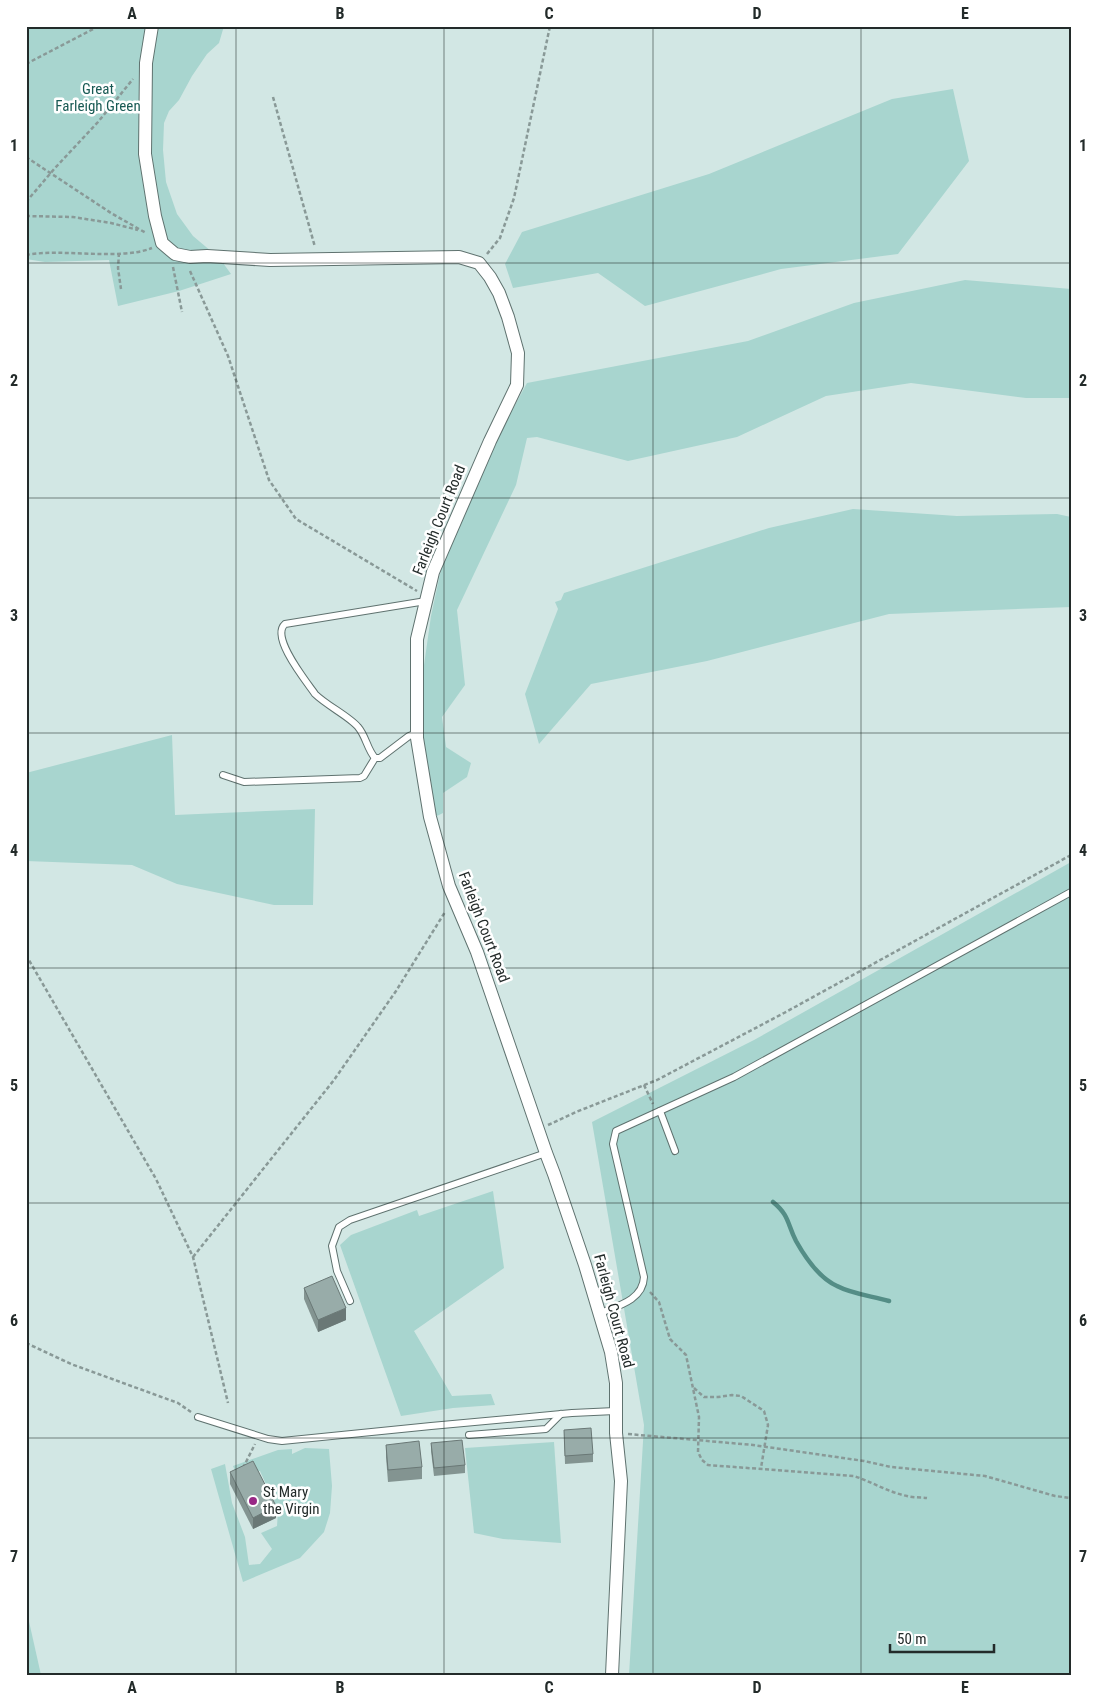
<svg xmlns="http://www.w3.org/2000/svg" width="1097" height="1701" viewBox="0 0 1097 1701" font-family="'Roboto Condensed',sans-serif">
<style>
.green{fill:#a8d5cf}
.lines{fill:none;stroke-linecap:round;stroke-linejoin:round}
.stream{stroke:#548d86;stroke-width:4.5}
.lane-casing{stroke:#5f726f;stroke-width:8}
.street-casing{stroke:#5f726f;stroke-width:14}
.path{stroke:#899997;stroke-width:2.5;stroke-dasharray:4 2.5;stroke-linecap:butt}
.lane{stroke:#fff;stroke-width:6}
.street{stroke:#fff;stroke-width:12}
.wall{fill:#839491}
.shaded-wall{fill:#6a7876}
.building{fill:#98aca9;stroke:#6a7876}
.grid{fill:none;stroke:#232b2a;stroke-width:1;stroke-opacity:0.55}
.poi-dot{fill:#982785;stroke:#fff;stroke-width:2}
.labels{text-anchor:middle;stroke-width:5;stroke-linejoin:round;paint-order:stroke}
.park-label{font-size:15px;fill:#185a54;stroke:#fff}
.street-label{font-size:15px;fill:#232b2a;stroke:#fff}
.poi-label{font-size:15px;fill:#232b2a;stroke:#fff;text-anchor:start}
.neatline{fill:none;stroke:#232b2a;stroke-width:2}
.grid-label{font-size:16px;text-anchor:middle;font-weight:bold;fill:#232b2a}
</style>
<rect width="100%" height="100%" fill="#d2e7e4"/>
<g class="green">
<path d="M26,26H224L219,43L207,54L192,76L179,100L169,111L164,123L163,150L166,182L177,214L193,236L212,252L218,256L231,274L179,291L118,306L109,260L45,262L26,259Z"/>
<path d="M953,89L969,161L898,254L781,269L645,306L598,273L513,288L505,264L522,232L709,174L892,99Z"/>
<path d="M965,280L1071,289V398H1026L911,383L826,396L737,437L628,461L537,437L527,438L516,485L457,610L465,685L442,717L446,747L471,763L467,777L443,793V813L435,817L424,743L422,679L431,616L442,565L496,440L527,383L748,341L854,303Z"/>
<path d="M853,509L957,516L1057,514L1071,517V607L889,614L707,661L591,684L539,744L525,694L558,609L555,602L561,600L564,593L769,528Z"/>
<path d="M172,735L175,815L315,809L313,905H274L177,884L132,865L26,861V773Z"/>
<path d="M1071,862V1675H629L644,1425L592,1122L754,1040Z"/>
<path d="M493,1191L504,1268L414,1331L452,1396L491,1394L495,1405L453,1408L401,1416L340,1245L351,1235L417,1210L419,1216Z"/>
<path d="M554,1442L561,1543L503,1539L474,1533L465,1448Z"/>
<path d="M305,1448L329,1449L332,1486L330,1513L324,1532L300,1558L243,1582L211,1469L225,1464L232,1503L245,1537L249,1565L260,1564L272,1549L261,1533L277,1526L278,1511L260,1471L237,1475L233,1466L278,1450L292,1449V1454Z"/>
<path d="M26,1608L41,1675H26Z"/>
</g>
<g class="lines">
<path class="stream" d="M773,1202C790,1216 787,1224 796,1241C805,1257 819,1278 837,1286C852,1294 872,1296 889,1301"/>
<g class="lane-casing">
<g id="lane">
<path d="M417,733L409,736L380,758H375C367,749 366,736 358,727C350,717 326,705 315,694C306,681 270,637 285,624L426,601"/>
<path d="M223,775L244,782L360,778L364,776L375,758"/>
<path d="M660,1111L675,1151"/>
<path d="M350,1301L337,1271L332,1246L339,1227L350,1220L546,1153"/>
<path d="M600,1313C618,1306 643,1300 644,1277L613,1144L616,1131L734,1077L1071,892"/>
<path d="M198,1417L268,1439L282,1441L431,1426L572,1413L615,1411"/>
<path d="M469,1435L546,1429L561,1414"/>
</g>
</g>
<g class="street-casing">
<path id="street" d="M152,26L146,63L145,154L155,216L162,243L175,254L190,257L207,256L270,260L459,257L479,263L490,277L499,293L508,317L518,353L517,385L490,441L433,572L417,639V738L430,817L449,886L477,952L546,1153L554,1174L585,1265L611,1352L616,1383V1433L621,1481L612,1675"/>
</g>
<g class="path">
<path d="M26,64L99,26"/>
<path d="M273,97L315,247"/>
<path d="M26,157L111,213L146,233"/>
<path d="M26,202L55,168L98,122L133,79"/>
<path d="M26,216L73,217L111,223L138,230"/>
<path d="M119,253L118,268L121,289"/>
<path d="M487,254L500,238L514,198L550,26"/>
<path d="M26,255C64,248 119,261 152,248"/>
<path d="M173,267L182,312"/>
<path d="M190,271L228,356L269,480L296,519L417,591"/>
<path d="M26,321L27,322"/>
<path d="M26,955L156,1179L193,1257L228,1403"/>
<path d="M644,1085L653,1104"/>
<path d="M548,1125L576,1112L657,1080L784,1013L1071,855"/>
<path d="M193,1257L334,1080L396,991L445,912"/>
<path d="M650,1292L659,1302L670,1339L686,1355L699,1417L698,1452L702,1460L708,1465L854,1476C872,1482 888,1492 907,1496C913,1498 921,1497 927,1498"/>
<path d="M26,1343L71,1364L178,1403L191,1412"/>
<path d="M694,1388L704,1397H718L732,1395L741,1396L764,1411L768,1425L761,1468"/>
<path d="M628,1434L753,1445L864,1461L891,1467L985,1476L1055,1496L1071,1498"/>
<path d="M243,1468L255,1444"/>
</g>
<use href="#lane" class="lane"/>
<use href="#street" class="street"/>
</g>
<g class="wall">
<path d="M304,1288L346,1320L318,1332L304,1299Z"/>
<path d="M564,1430L593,1454V1462L565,1464Z"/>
<path d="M431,1443L465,1465V1473L434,1476L431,1451Z"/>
<path d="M386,1445L422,1467V1479L388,1482L386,1457Z"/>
<path d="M230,1472L276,1518L253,1529L230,1484Z"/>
</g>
<g class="shaded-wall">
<path d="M346,1308V1320L318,1332V1320Z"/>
<path d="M276,1506V1518L253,1529V1518Z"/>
</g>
<g class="building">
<path d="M332,1276L346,1308L318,1320L304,1288Z"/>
<path d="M591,1428L593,1454L565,1456L564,1430Z"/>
<path d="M462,1440L465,1465L434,1468L431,1443Z"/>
<path d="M419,1441L422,1467L388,1470L386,1445Z"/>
<path d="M253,1461L276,1506L253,1518L230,1472Z"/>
</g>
<path class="grid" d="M236,26V1675M444,26V1675M653,26V1675M861,26V1675M26,263H1071M26,498H1071M26,733H1071M26,968H1071M26,1203H1071M26,1438H1071"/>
<circle class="poi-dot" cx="253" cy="1501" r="5"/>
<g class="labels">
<g class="park-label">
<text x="98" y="94">Great<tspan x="98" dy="17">Farleigh Green</tspan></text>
</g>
<g class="street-label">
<text transform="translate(439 520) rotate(-68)" y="5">Farleigh Court Road</text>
<text transform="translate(484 927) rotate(69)" y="5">Farleigh Court Road</text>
<text transform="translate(614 1311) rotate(75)" y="5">Farleigh Court Road</text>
</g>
<g class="poi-label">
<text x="263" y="1497">St Mary<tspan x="263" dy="17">the Virgin</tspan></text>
</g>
</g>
<rect width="1097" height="1701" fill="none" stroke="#ffffff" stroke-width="55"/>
<path d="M890 1644v8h104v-8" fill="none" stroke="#232b2a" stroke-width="2.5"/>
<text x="897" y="1644" font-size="15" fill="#232b2a" stroke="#ffffff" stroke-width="4" paint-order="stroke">50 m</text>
<rect x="28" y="28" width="1042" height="1646" class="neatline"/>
<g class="grid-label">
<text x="132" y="19">A</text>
<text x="340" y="19">B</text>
<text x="549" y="19">C</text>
<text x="757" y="19">D</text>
<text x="965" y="19">E</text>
<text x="14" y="151">1</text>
<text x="1083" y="151">1</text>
<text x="14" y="386">2</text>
<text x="1083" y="386">2</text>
<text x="14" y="621">3</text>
<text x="1083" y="621">3</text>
<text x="14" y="856">4</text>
<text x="1083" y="856">4</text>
<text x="14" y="1091">5</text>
<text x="1083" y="1091">5</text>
<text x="14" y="1326">6</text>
<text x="1083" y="1326">6</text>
<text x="14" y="1562">7</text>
<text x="1083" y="1562">7</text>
<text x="132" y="1693">A</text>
<text x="340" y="1693">B</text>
<text x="549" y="1693">C</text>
<text x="757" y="1693">D</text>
<text x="965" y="1693">E</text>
</g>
</svg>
